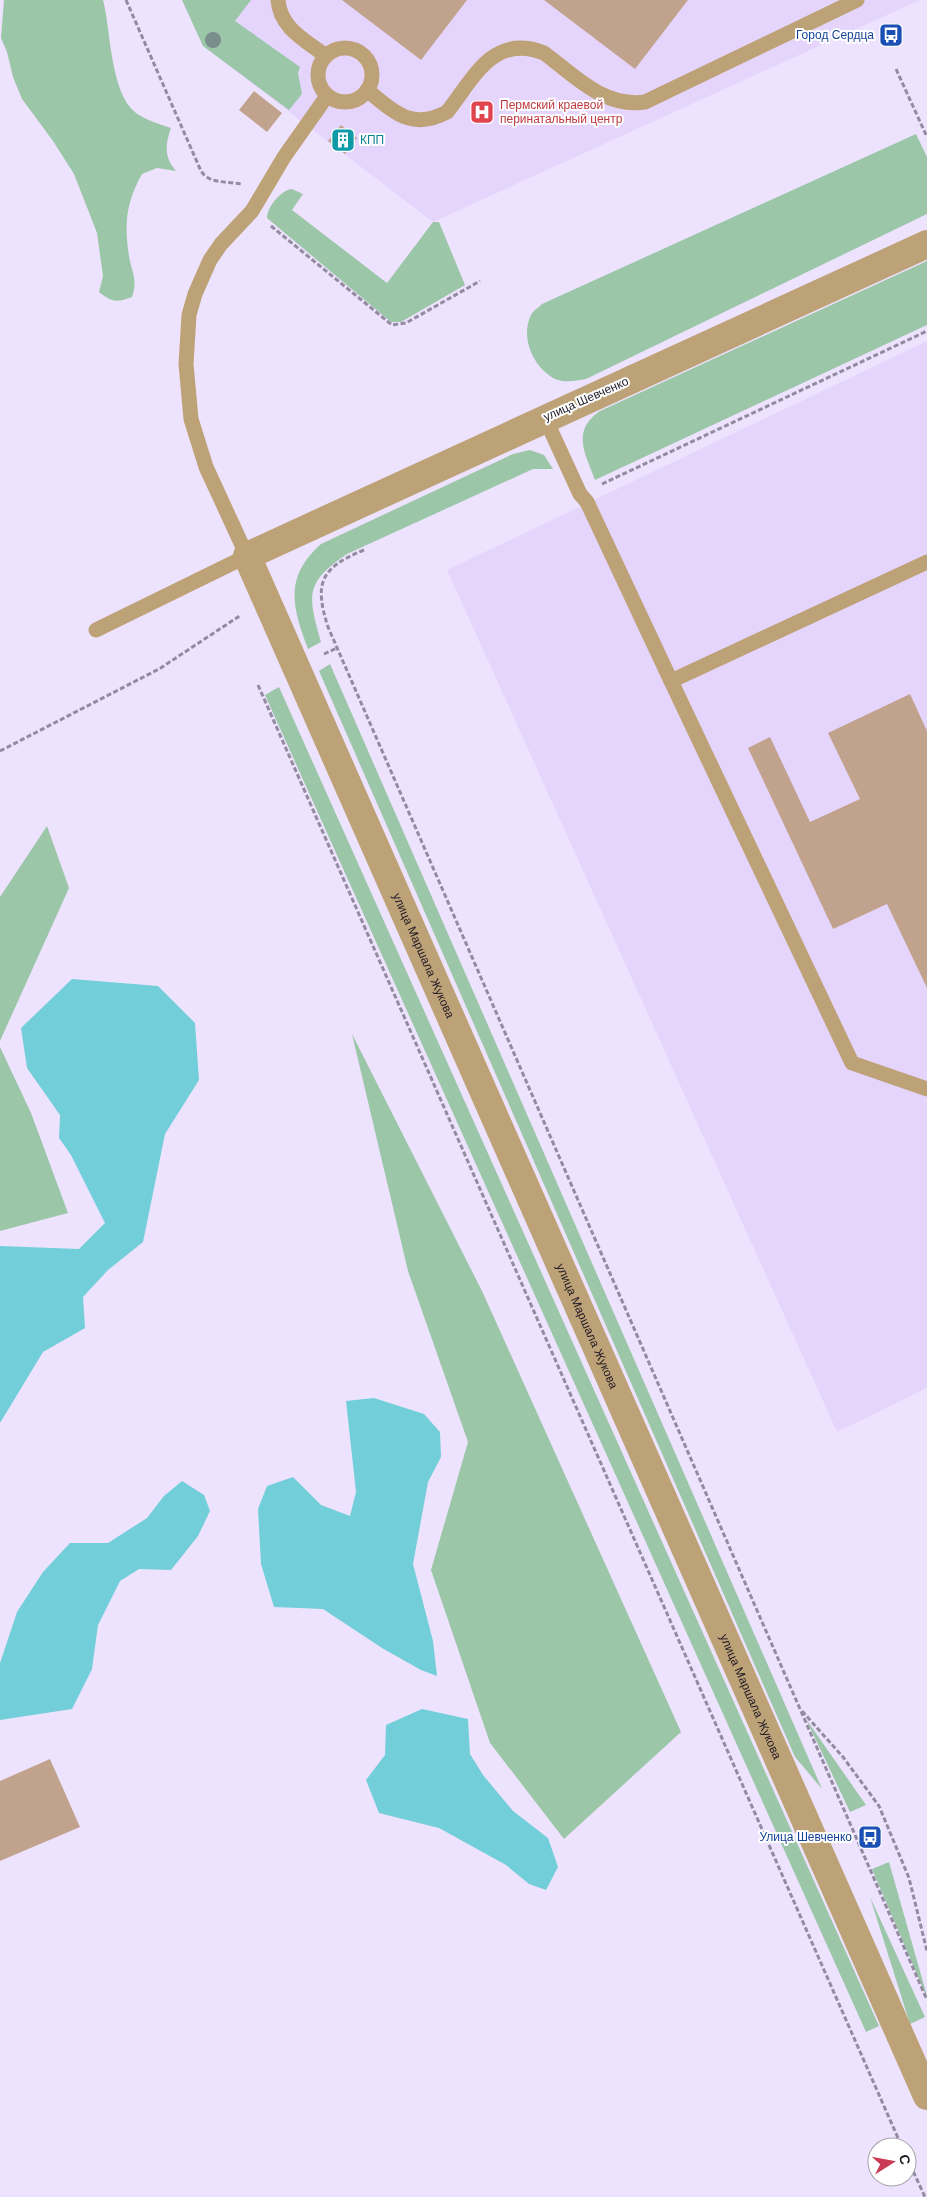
<svg xmlns="http://www.w3.org/2000/svg" width="927" height="2197" viewBox="0 0 927 2197" font-family="Arial,sans-serif">
<style>
.built{fill:#e5d5fd}
.green{fill:#9bc6a8}
.water{fill:#72ced9}
.building{fill:#c1a38d}
.lines{fill:none;stroke-linecap:round;stroke-linejoin:round}
.path{stroke:#938ba0;stroke-width:3;stroke-dasharray:5 2.5;stroke-linecap:butt}
.lane{stroke:#bea277;stroke-width:15}
.street{stroke:#bea277;stroke-width:28}
.tree{fill:#7a8f8c}
.labels{text-anchor:middle;stroke-width:4;stroke-linejoin:round;paint-order:stroke}
.transit-label{font-size:12px;fill:#164399;stroke:#fff;text-anchor:end}
.health-label{font-size:12px;fill:#be3a42;stroke:#fff;text-anchor:start}
.culture-label{font-size:12px;fill:#0d838f;stroke:#fff;text-anchor:start}
.street-label{font-size:12px;fill:#1e1925;stroke:#fff}
</style>
<rect width="100%" height="100%" fill="#eee3fe"/>
<g class="built">
<path d="M182,0H920L433,222L203,46Z"/>
<path d="M927,341V1388L837,1432L447,570Z"/>
</g>
<g class="green">
<path d="M4,0H103C111,30 110,93 136,113C146,120 159,124 171,128C165,145 164,157 176,171L157,168L142,174C126,203 124,224 129,256C132,274 138,279 132,297C117,303 111,302 99,292L103,276L97,233L74,174L53,141L22,99L13,77L7,52L1,38Z"/>
<path d="M182,0H251L235,21L300,67L298,73L302,94L289,110L203,46Z"/>
<path d="M916,134L927,157V214L586,379C576,381 564,383 555,379C533,368 520,337 531,315C533,311 539,307 542,304Z"/>
<path d="M292,189L303,194L292,210L387,283L433,222H439L465,285L401,322H391L267,218C267,207 281,190 292,189Z"/>
<path d="M927,261V325L595,480C585,453 571,431 600,411Z"/>
<path d="M530,450L544,455L553,469H533L347,554C304,583 308,596 321,642L308,649C292,607 284,577 321,544L513,454Z"/>
<path d="M330,664L822,1789L795,1757L319,671Z"/>
<path d="M279,687L879,2026L866,2032L265,695Z"/>
<path d="M47,826L69,888L0,1041V897Z"/>
<path d="M352,1034L482,1291L681,1732L564,1839L490,1743L431,1570L468,1442L408,1271Z"/>
<path d="M0,1047L31,1113L68,1213L0,1231Z"/>
<path d="M806,1719L866,1805L850,1812Z"/>
<path d="M889,1862L927,1996V1998L872,1869Z"/>
<path d="M870,1897L925,2017L910,2024Z"/>
</g>
<g class="water">
<path d="M72,979L158,986L195,1023L199,1080L165,1134L143,1242L108,1270L83,1297L85,1328L43,1352L0,1423V1246L79,1249L105,1223L71,1155L59,1138L60,1115L27,1068L21,1028Z"/>
<path d="M374,1398L424,1414L440,1432L441,1457L428,1482L413,1564L433,1641L437,1676L421,1670L382,1648L323,1609L274,1607L261,1564L258,1509L267,1486L293,1477L321,1505L350,1516L356,1492L346,1401Z"/>
<path d="M182,1481L204,1495L210,1511L198,1536L171,1570L139,1569L120,1581L98,1625L92,1669L72,1709L0,1720V1663L17,1612L43,1572L70,1543H108L147,1518L164,1496Z"/>
<path d="M422,1709L468,1719L470,1754L483,1775L513,1811L548,1838L558,1867L546,1890L529,1884L506,1865L439,1828L379,1813L366,1780L385,1755L386,1725Z"/>
</g>
<g class="building">
<path d="M342,0H467L421,60Z"/>
<path d="M544,0H688L635,69Z"/>
<path d="M254,91L282,113L267,132L239,110Z"/>
<path d="M341,125L357,138L345,154L328,141Z"/>
<path d="M910,694L927,731V988L887,904L833,929L748,748L770,737L810,822L860,799L828,733Z"/>
<path d="M50,1759L80,1827L0,1861V1781Z"/>
</g>
<g class="lines">
<g class="path">
<path d="M126,0L201,171C209,184 226,181 241,184"/>
<path d="M896,69L927,137"/>
<path d="M271,226L392,325L406,323L480,281"/>
<path d="M602,484L927,331"/>
<path d="M364,550C320,568 314,583 328,627L927,2000"/>
<path d="M324,654L337,648"/>
<path d="M258,685L902,2147"/>
<path d="M0,751L159,669L241,615"/>
<path d="M802,1711L843,1757L879,1806L909,1878L927,1951"/>
<path d="M907,2158L925,2197"/>
</g>
<g class="lane">
<path d="M278,0C280,28 305,40 326,56"/>
<circle cx="345" cy="75" r="27"/>
<path d="M367,90C394,112 412,131 447,112C474,78 493,33 544,53C575,76 604,108 645,102L857,0"/>
<path d="M545,418L580,494L587,502L671,681"/>
<path d="M927,562L671,681L852,1063L927,1089"/>
<path d="M96,630L247,556L206,467L191,419L186,364L189,315L195,294L210,260L221,244L252,211L284,157L327,96"/>
</g>
<path class="street" id="s1" d="M927,244L247,556L927,2096"/>
</g>
<circle class="tree" cx="213" cy="40" r="8"/>
<defs>
<g id="bus-square" transform="scale(1.25)"><rect x="-9" y="-9" width="18" height="18" rx="4" fill="#1a4fb4" stroke="#fff"/><path d="M-5-6H5V4H4V6H2V4H-2V6H-4V4H-5ZM-3.5-4V0h7V-4ZM-3.5 1.2v1.5H-2V1.2ZM2 1.2v1.5H3.5V1.2Z" fill="#fff"/></g>
<g id="hospital-square" transform="scale(1.25)"><rect x="-9" y="-9" width="18" height="18" rx="4" fill="#e0444e" stroke="#fff"/><path d="M-5-5h3v3.5h4V-5h3V5h-3V1.5h-4V5h-3Z" fill="#fff"/></g>
<g id="building-square" transform="scale(1.25)"><rect x="-9" y="-9" width="18" height="18" rx="4" fill="#0f9aa8" stroke="#fff"/><path d="M-4-6H4V6H1V3H-1V6H-4ZM-2.5-4.3h1.7v1.8h-1.7ZM.8-4.3h1.7v1.8H.8ZM-2.5-1h1.7V.8h-1.7ZM.8-1h1.7V.8H.8Z" fill="#fff"/></g>
</defs>
<g fill-rule="evenodd">
<use href="#bus-square" x="891" y="35"/>
<use href="#hospital-square" x="482" y="112"/>
<use href="#building-square" x="343" y="140"/>
<use href="#bus-square" x="870" y="1837"/>
</g>
<g class="labels">
<g class="transit-label">
<text x="874" y="39">Город Сердца</text>
<text x="852" y="1841">Улица Шевченко</text>
</g>
<g class="health-label">
<text x="500" y="109">Пермский краевой<tspan x="500" dy="14">перинатальный центр</tspan></text>
</g>
<g class="culture-label">
<text x="360" y="144">КПП</text>
</g>
<g class="street-label">
<text transform="translate(586 399) rotate(-24)" y="4">улица Шевченко</text>
<text dy="4" stroke="none"><textPath href="#s1" startOffset="1185">улица Маршала Жукова</textPath></text>
<text dy="4" stroke="none"><textPath href="#s1" startOffset="1590">улица Маршала Жукова</textPath></text>
<text dy="4" stroke="none"><textPath href="#s1" startOffset="1995">улица Маршала Жукова</textPath></text>
</g>
</g>
<g transform="translate(892 2162) rotate(79)"><circle r="24" fill="#ffffff" stroke="#a5a3a8"/>
<path d="M0-4L9 19L0 12L-9 19Z" fill="#cb3b53"/>
<text y="-8" font-size="14" font-weight="bold" text-anchor="middle" fill="#1e1925">С</text>
</g>
</svg>
